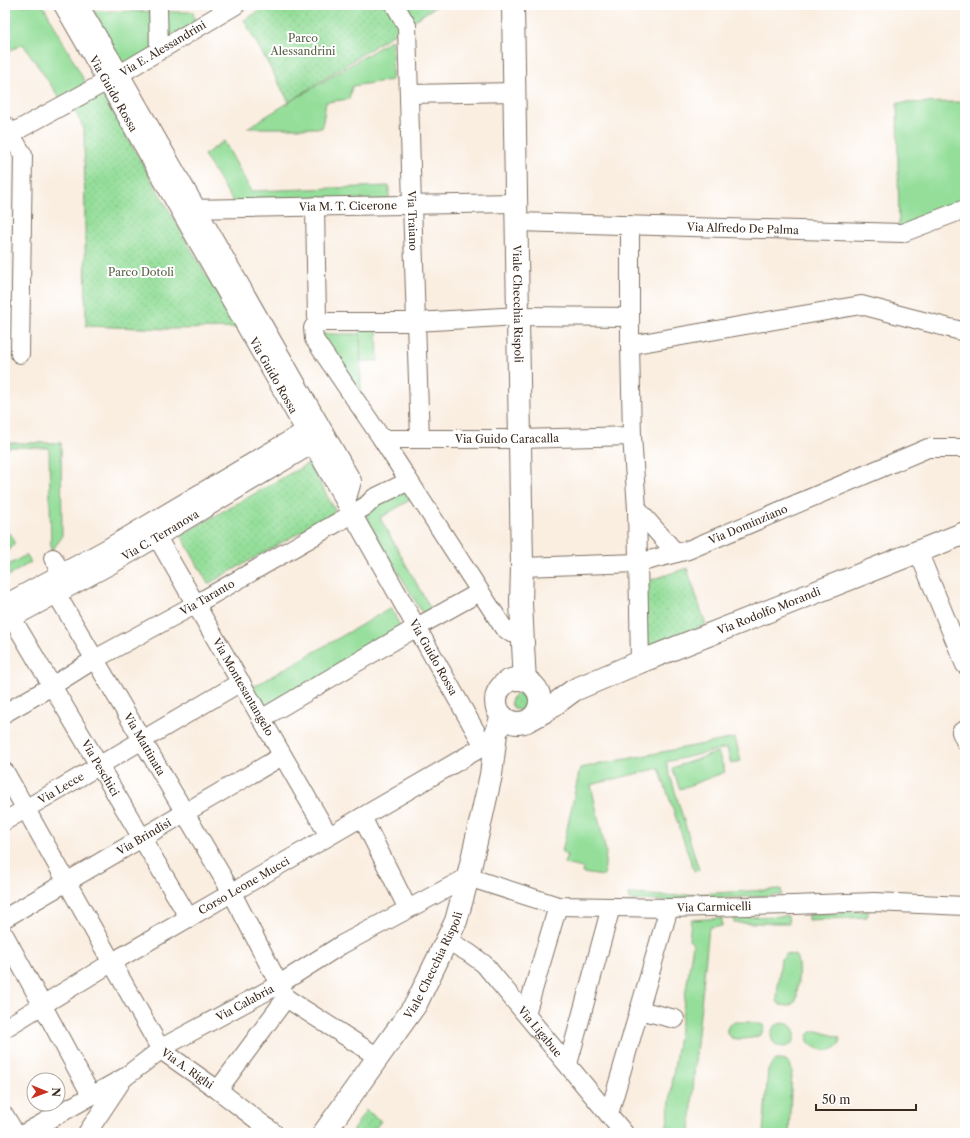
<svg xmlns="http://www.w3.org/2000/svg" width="970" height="1138" viewBox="0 0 970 1138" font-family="'Libre Caslon Text',serif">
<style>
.grass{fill:#94de9a;stroke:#68845c}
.park{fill:url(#park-dots);stroke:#68845c}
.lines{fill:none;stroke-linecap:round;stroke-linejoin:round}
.minor-casing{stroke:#7e6f62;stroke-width:20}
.major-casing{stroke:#7e6f62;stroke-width:24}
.minor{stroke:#fff;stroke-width:18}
.major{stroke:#fff;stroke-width:22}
.labels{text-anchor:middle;stroke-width:4;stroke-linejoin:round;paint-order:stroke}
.park-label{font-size:11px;fill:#566043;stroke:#fff}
.street-label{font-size:11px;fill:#3b2a1e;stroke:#fff}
</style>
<defs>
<pattern id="park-dots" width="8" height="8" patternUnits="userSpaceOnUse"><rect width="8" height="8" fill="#94de9a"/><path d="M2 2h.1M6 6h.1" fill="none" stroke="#80bf84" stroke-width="1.8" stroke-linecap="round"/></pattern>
</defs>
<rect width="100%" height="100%" fill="#fff"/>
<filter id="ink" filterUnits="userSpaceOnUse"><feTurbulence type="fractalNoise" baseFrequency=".025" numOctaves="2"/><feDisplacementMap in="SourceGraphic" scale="8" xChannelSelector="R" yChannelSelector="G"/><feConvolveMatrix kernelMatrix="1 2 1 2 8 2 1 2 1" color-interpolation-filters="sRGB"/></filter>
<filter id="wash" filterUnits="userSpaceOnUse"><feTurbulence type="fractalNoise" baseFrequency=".012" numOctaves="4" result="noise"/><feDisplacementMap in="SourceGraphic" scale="16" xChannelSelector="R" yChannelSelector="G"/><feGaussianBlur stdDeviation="0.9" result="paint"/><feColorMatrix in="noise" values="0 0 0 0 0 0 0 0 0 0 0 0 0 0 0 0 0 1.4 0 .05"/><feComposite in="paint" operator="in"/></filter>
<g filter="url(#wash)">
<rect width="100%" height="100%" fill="#faeee1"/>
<g class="grass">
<path d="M5,5H43L90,91L61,100L23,44L9,51L5,45Z"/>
<path d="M94,11L193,12L195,22L123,68Z"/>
<path d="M393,39L392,80L352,86L349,99L326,102L322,128H247Z"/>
<path d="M965,102V205L899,228L897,103Z"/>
<path d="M224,141L251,191L389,186V201L234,203L204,155Z"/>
<path d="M377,329L378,361H361L360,330Z"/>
<path d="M315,334H360L361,405Z"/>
<path d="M5,443H61L62,537L51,552L49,448L5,447Z"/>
<path d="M396,478L410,500L380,518L432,611L424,616L367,519H368L354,500Z"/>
<path d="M5,532C17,536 17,548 5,552Z"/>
<path d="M26,555L31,562L5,578V567Z"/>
<path d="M391,608L403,632L260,714L246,691Z"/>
<path d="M735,738L741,761L731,764L727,748L666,762L699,870L694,871L659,768L591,785L606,852L604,876L582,873L583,868L564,864L567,855L562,852L580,768Z"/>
<path d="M718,752L725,772L680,789L672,768Z"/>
<path d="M781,889L782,895L669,901L629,900V894L667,896Z"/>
<path d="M869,911L867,917L808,920V914Z"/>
<path d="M788,916L789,923H734V917Z"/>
<path d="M722,918V926L709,927L695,1063L690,1133H666L675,1061L693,944L689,940L691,920Z"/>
<path d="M786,954L795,955C801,962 797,987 797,998L795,1002L789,1006L780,1005L777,1001L778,983L781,959Z"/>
<path d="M735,1022H750L764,1025C764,1028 763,1031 761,1034C756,1039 738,1040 732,1038C730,1037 728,1035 727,1034V1029L730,1024Z"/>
<circle cx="783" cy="1035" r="12"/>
<path d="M814,1031H818L839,1037L840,1039V1044C827,1061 793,1039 814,1031Z"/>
<path d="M776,1060C786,1060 789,1061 792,1070L789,1133H763L768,1069L773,1063Z"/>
</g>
<g class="park">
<path d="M270,5H438L289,102L244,20Z"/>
<path d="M100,90L205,273L240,328L167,329L86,326L84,129L73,107Z"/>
<path d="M309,463L336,512L208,584L181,535Z"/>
<path d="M687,568L706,625L643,649L642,583Z"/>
<circle cx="519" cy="702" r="8"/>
<path d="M366,1110L381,1121L372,1133H351Z"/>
</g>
</g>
<g filter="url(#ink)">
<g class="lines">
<g class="minor-casing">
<g id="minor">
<path id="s1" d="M63,5L86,45L484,746"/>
<path d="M79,5L120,74L352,481L346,502"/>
<path d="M158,5L159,51"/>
<path id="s2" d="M395,5L407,26L412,205L420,439"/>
<path d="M409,94L515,92"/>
<path d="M5,125L23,155L20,354"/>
<path id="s3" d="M5,137L120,74L236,5"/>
<path d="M315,206L317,322L313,328L314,339L382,439L503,627L511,633L516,634"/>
<path id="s4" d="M186,209L517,203"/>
<path id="s5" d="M517,222L902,233L965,209"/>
<path d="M630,225V345L632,436L637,509L640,662"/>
<path d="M317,322H416L518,316L629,317"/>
<path d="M630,345L861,305L965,332"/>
<path id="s6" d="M382,439H520L632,436"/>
<path d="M637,509L676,553"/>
<path id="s7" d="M157,537L329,836"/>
<path d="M918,551L965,665"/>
<path d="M53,558L67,584"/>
<path id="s8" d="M522,567L638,563L688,550L928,448H965"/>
<path id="s9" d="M57,595L232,893L286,998L378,1057"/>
<path d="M5,604L106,549L305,431"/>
<path id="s10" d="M12,618L189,918"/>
<path id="s11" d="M5,622L114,563L313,444"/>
<path id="s12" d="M5,713L52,686L95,659L196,604L366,506L374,498L409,481"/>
<path d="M261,719L417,627L480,592"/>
<path d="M965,730L961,732L965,741"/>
<path id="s13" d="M5,772L161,1050L218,1090L274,1133"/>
<path d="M362,817L408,909"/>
<path id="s14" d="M5,821L241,682"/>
<path id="s15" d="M5,918L282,756"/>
<path d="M5,936L91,1095"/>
<path id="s16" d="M447,940L469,953L484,964L624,1133"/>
<path d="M639,1010L675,1019"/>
<path d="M526,1014L558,906"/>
<path id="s17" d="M5,1028L111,963L484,746L492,738"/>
<path d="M568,1064L611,907"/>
<path d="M218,1090L286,998"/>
<path d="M609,1114L669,908"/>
<path d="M5,1116L15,1133"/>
<path id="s18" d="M25,1133L125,1077L167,1045L278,985L341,945L468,877L558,906L669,908L793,905L874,902L965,906"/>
<path d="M87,1133L123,1079"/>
</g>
</g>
<g class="major-casing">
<g id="major">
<path id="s19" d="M513,5L522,567L521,603L524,664L525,680"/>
<circle cx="518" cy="701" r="22"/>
<path id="s20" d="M533,718L547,710L574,690L640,662L965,533"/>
<path id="s21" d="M324,1133L416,1004L456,921L468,877L491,775L496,733L502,716"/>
</g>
</g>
<use href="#minor" class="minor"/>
<use href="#major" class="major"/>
</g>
</g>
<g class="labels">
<g class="park-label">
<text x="303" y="42">Parco<tspan x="303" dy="13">Alessandrini</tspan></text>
<text x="141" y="276">Parco Dotoli</text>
</g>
<g class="street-label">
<text dy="4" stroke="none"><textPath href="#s3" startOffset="181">Via E. Alessandrini</textPath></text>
<text dy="4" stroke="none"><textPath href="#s1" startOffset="102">Via Guido Rossa</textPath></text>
<text dy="4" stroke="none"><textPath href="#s4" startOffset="162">Via M. T. Cicerone</textPath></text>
<text dy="4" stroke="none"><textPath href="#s2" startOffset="219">Via Traiano</textPath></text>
<text dy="4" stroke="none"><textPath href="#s5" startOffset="226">Via Alfredo De Palma</textPath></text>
<text dy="4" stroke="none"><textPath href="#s19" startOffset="299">Viale Checchia Rispoli</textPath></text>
<text dy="4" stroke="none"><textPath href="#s1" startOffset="426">Via Guido Rossa</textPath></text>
<text dy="4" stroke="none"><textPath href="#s6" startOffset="125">Via Guido Caracalla</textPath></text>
<text dy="4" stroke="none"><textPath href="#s8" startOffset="233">Via Dominziano</textPath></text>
<text dy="4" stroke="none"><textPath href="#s11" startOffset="178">Via C. Terranova</textPath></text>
<text dy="4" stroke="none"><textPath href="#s12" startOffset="233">Via Taranto</textPath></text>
<text dy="4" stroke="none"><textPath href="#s20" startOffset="260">Via Rodolfo Morandi</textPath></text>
<text dy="4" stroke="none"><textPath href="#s1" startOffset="750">Via Guido Rossa</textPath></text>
<text dy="4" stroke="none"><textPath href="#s7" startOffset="173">Via Montesantangelo</textPath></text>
<text dy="4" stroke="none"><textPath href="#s9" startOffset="173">Via Mattinata</textPath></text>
<text dy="4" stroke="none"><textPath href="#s10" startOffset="174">Via Peschici</textPath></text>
<text dy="4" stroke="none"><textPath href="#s14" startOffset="65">Via Lecce</textPath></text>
<text dy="4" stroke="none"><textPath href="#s15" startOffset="161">Via Brindisi</textPath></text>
<text dy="4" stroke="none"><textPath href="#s17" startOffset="278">Corso Leone Mucci</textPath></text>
<text dy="4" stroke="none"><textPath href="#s18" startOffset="763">Via Carmicelli</textPath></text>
<text dy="4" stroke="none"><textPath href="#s21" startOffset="201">Viale Checchia Rispoli</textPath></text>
<text dy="4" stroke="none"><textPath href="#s18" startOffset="256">Via Calabria</textPath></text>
<text dy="4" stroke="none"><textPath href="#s16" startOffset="132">Via Ligabue</textPath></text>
<text dy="4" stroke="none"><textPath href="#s13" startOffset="351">Via A. Righi</textPath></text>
</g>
</g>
<rect width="970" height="1138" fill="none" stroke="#fff" stroke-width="20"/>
<g transform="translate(46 1092) rotate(91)"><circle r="19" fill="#ffffff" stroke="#b1aaa5"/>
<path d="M0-3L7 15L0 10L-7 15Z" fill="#c8321e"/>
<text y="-6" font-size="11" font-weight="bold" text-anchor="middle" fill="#3b2a1e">N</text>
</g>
<path d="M816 1104v6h100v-6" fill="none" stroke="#3b2a1e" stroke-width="2"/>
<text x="822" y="1104" font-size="12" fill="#3b2a1e" stroke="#ffffff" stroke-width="3" paint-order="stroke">50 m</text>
</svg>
